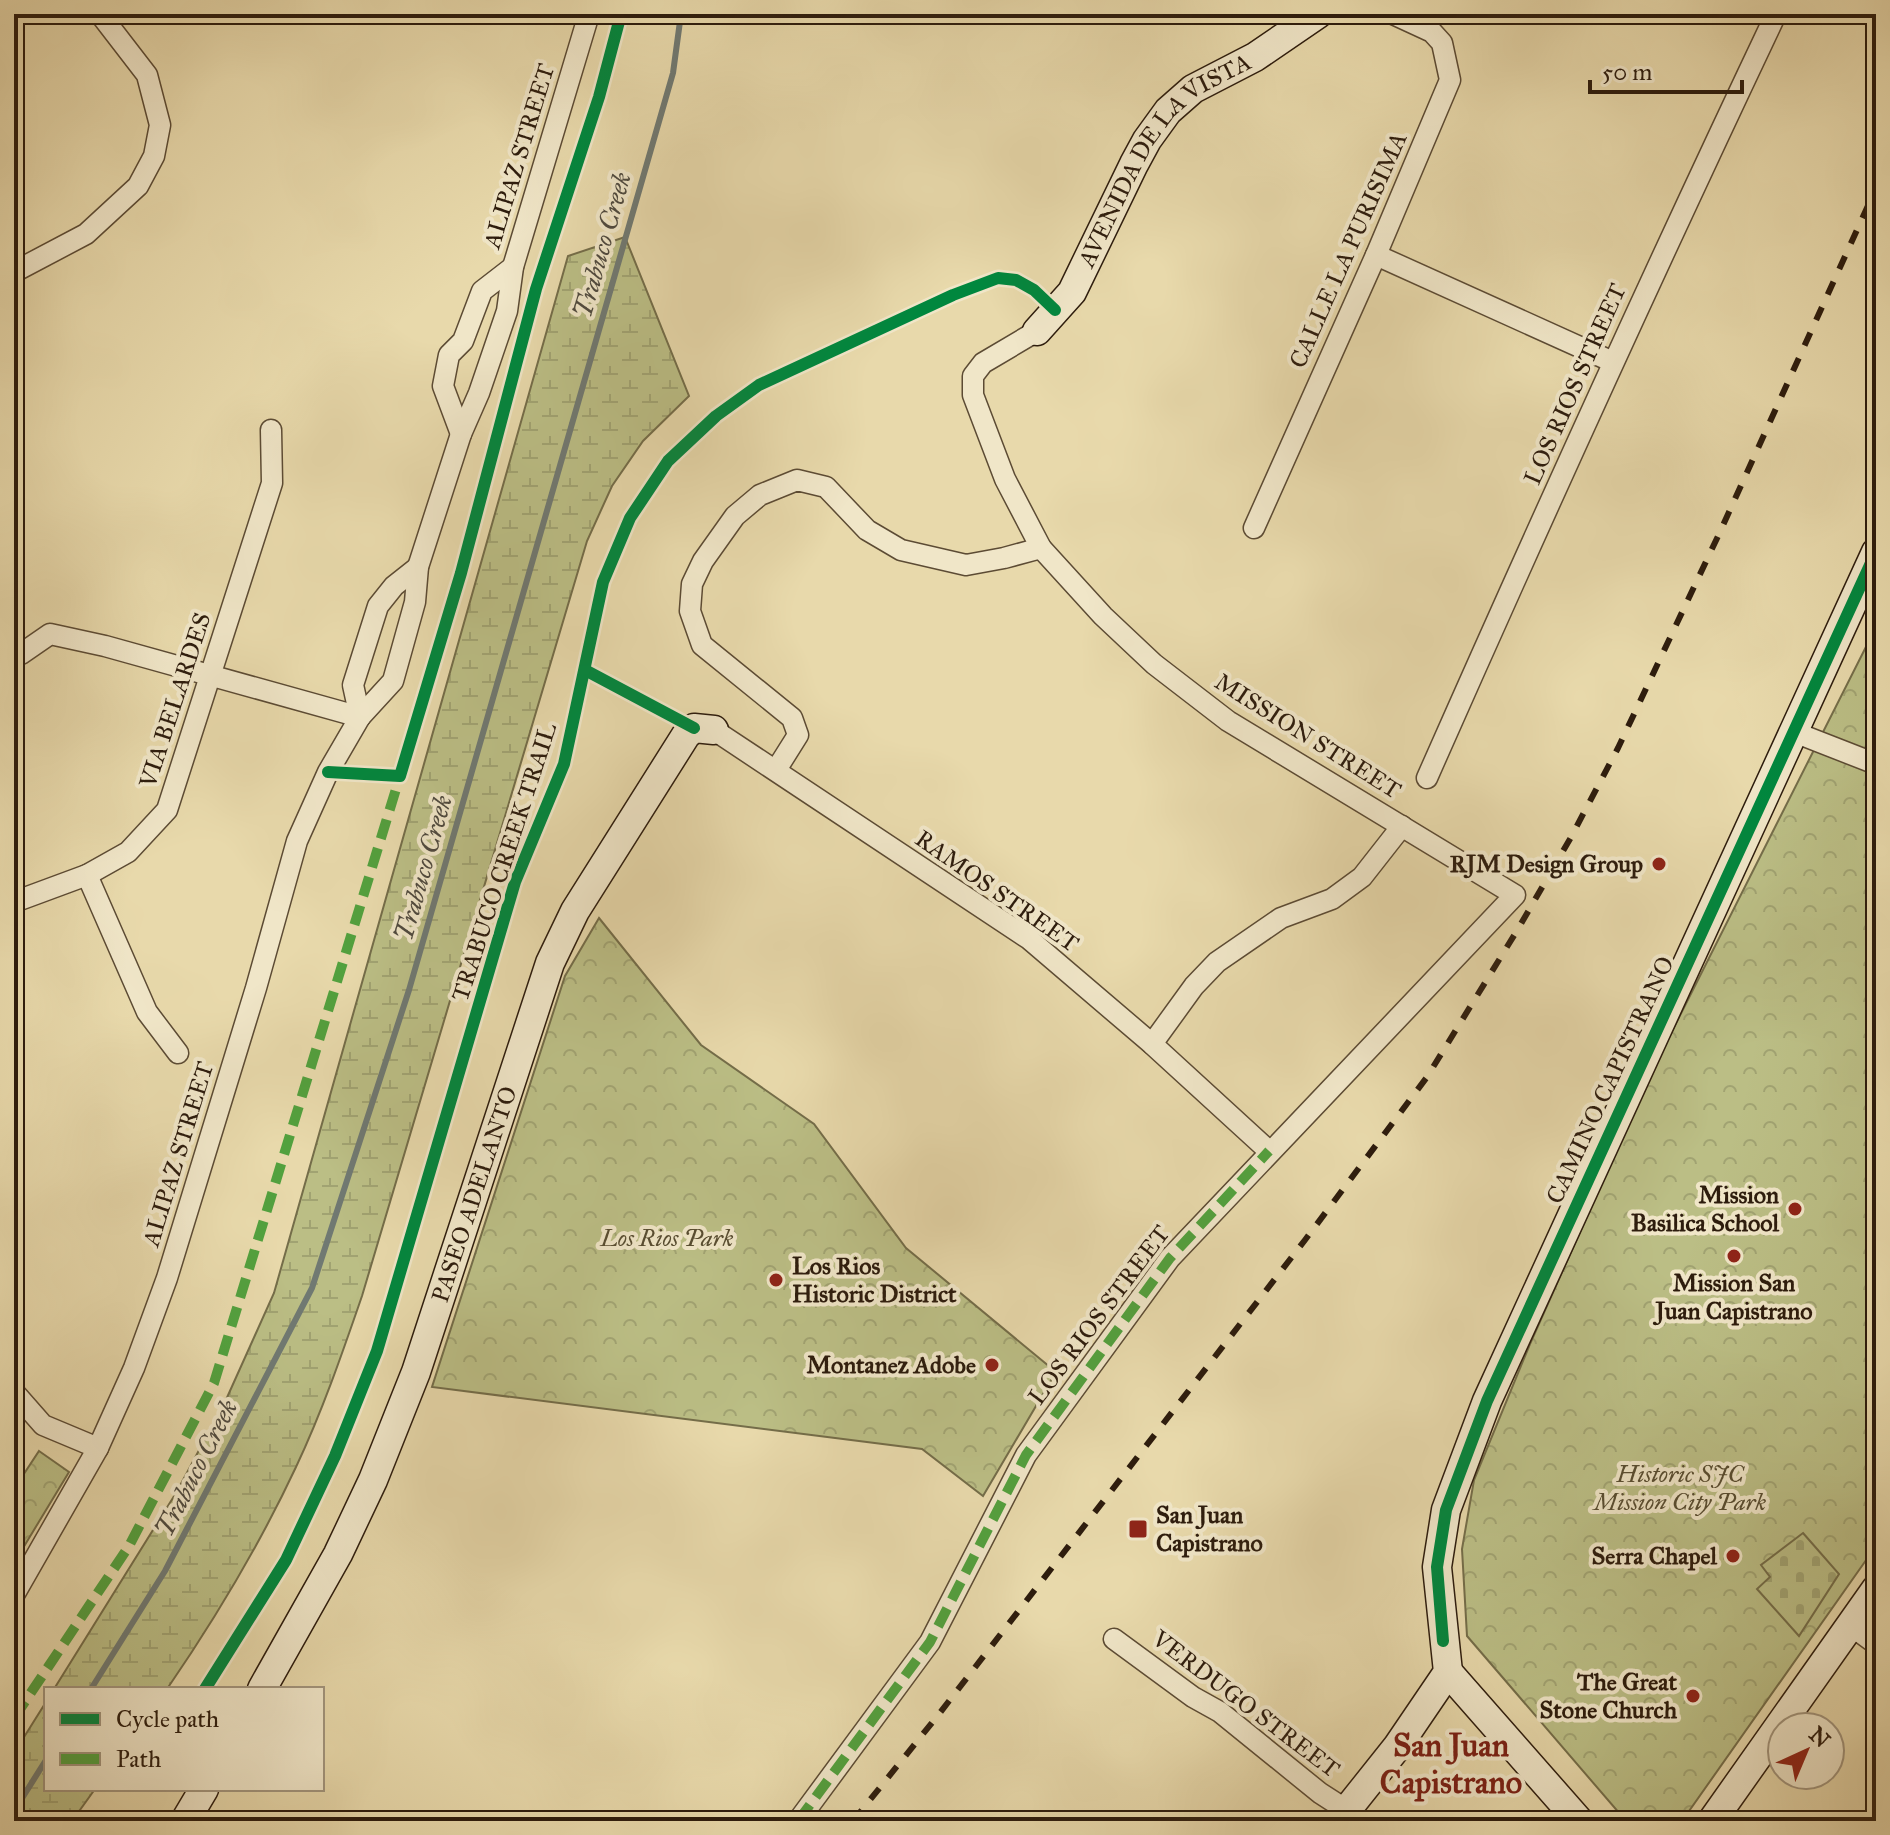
<svg xmlns="http://www.w3.org/2000/svg" width="1890" height="1835" viewBox="0 0 1890 1835" font-family="'IM FELL Great Primer',serif">
<style>
.forest{fill:url(#forest-crowns);stroke:#746d49;stroke-width:2}
.wetland{fill:url(#wetland-marsh);stroke:#746d49;stroke-width:2}
.cemetery{fill:url(#cemetery-stones);stroke:#746d49;stroke-width:2}
.lines{fill:none;stroke-linecap:round;stroke-linejoin:round}
.stream{stroke:#707972;stroke-width:6}
.street-casing{stroke:#5c4b34;stroke-width:23}
.secondary-casing{stroke:#2d1c0d;stroke-width:31}
.street{stroke:#f0e6c8;stroke-width:20}
.secondary{stroke:#f0e6c8;stroke-width:28}
.rail{stroke:#2d1c0d;stroke-width:6;stroke-dasharray:14 14;stroke-linecap:butt}
.quiet{stroke:#52a13e;stroke-width:10;stroke-dasharray:20 10;stroke-linecap:butt}
.cycleway-casing{stroke:#f0e6c8;stroke-width:17}
.cycleway{stroke:#00873e;stroke-width:12}
.poi-dot{fill:#8f2418;stroke:#f0e6c8;stroke-width:3}
.labels{text-anchor:middle;stroke-width:8;stroke-linejoin:round;paint-order:stroke}
.street-label{font-size:24px;fill:#2d1c0d;stroke:#f0e6c8}
.poi-label{font-size:24px;font-weight:bold;fill:#2d1c0d;stroke:#f0e6c8;text-anchor:end}
.park-label{font-size:24px;font-style:italic;fill:#584d31;stroke:#f0e6c8}
.water-label{font-size:26px;font-style:italic;fill:#4f4a3f;stroke:#f0e6c8}
.district-label{font-size:32px;font-weight:bold;fill:#7a1f14;stroke:#f0e6c8}
</style>
<defs>
<pattern id="forest-crowns" width="20" height="18" patternUnits="userSpaceOnUse" patternTransform="scale(2)"><rect width="20" height="18" fill="#bbbe85"/><path d="M2 6a3 3 0 1 1 6 0M12 15a3 3 0 1 1 6 0" fill="none" stroke="#a1a372"/></pattern>
<pattern id="wetland-marsh" width="20" height="14" patternUnits="userSpaceOnUse" patternTransform="scale(2)"><rect width="20" height="14" fill="#bbbe85"/><path d="M1 5h8M5 5V1M11 12h8M15 12V8" fill="none" stroke="#a1a372"/></pattern>
<pattern id="cemetery-stones" width="16" height="16" patternUnits="userSpaceOnUse" patternTransform="scale(2)"><rect width="16" height="16" fill="#bbbe85"/><path d="M2 7V4a2 2 0 0 1 4 0v3zM10 15v-3a2 2 0 0 1 4 0v3z" fill="#a1a372"/></pattern>
</defs>
<rect width="100%" height="100%" fill="#e8d9ab"/>
<filter id="stains"><feTurbulence type="fractalNoise" baseFrequency=".0025" numOctaves="4"/><feColorMatrix values="0 0 0 0 .2 0 0 0 0 .09 0 0 0 0 .02 0 0 0 .5 -.17"/></filter>
<radialGradient id="worn" r=".72"><stop offset=".6" stop-color="#630" stop-opacity="0"/><stop offset="1" stop-color="#630" stop-opacity=".3"/></radialGradient>
<g class="forest">
<path d="M1876,627V1546L1682,1821H1626L1467,1636L1462,1549L1474,1480L1530,1344L1650,1075Z"/>
<path d="M599,918L701,1045L814,1124L906,1248L1056,1372L983,1496L922,1449L432,1387L565,976Z"/>
<path d="M39,1451L69,1472L14,1563V1489Z"/>
</g>
<g class="wetland">
<path d="M625,237L689,396L643,441L612,486L587,541L362,1296C342,1354 322,1412 296,1467C260,1544 215,1619 167,1689H54L176,1493L225,1402L274,1293L568,256Z"/>
<path d="M46,1702V1789H95L72,1821H14V1753Z"/>
</g>
<path class="cemetery" d="M1803,1533L1839,1574L1799,1636L1757,1589L1770,1577L1761,1565Z"/>
<g class="lines">
<g class="stream">
<path d="M91,1689L165,1571L312,1288L409,990L673,73L681,14"/>
<path d="M14,1811L46,1760"/>
</g>
<g class="street-casing">
<g id="street">
<path d="M1376,255L1613,362"/>
<path d="M14,272L86,234L138,186L154,156L160,125L147,75L100,14"/>
<path d="M461,434L443,386L449,355L463,341L482,291L513,267"/>
<path d="M1254,528L1376,255L1450,80L1442,43L1432,32L1393,14"/>
<path d="M21,654L50,634L105,646L360,717"/>
<path d="M360,717L353,685L378,606L394,586L418,567"/>
<path d="M714,730L1029,939L1152,1044L1269,1151"/>
<path d="M1794,732L1876,764"/>
<path d="M776,770L798,735L792,718L702,645L690,611L692,584L703,561L735,516L760,495L797,480L826,487L867,530L901,550L966,565L1004,558L1041,548"/>
<path d="M1427,778C1540,522 1656,267 1776,14"/>
<path d="M87,875L147,1012L178,1053"/>
<path d="M14,902L87,875L128,852L167,810L272,483L271,430"/>
<path d="M1152,1044L1194,986L1217,962L1281,918L1332,899L1362,877L1402,826"/>
<path d="M14,1392L43,1425L98,1448"/>
<path d="M14,1595L98,1448L134,1368L167,1278L256,988L297,841L328,772L360,717L393,681L415,602L418,567L461,434L479,393L507,311L513,267L589,14"/>
<path d="M1850,1625L1876,1644"/>
<path d="M1114,1639L1193,1697L1220,1712L1320,1793L1348,1811"/>
<path d="M798,1821L930,1642L1026,1455L1170,1258L1515,895L1228,721L1154,664L1103,616L1041,548L1005,479L973,395V376L983,363L1037,331"/>
</g>
</g>
<g class="secondary-casing">
<g id="secondary">
<path id="s1" d="M1037,331L1072,292L1134,164L1147,140L1168,111L1193,89L1255,57L1318,14"/>
<path d="M1448,1672L1579,1821"/>
<path id="s2" d="M262,1689L338,1554L373,1480L416,1372L550,963L575,911L686,735L694,728L714,730"/>
<path d="M185,1821L204,1789"/>
<path d="M1338,1821L1397,1747L1448,1672L1437,1567L1446,1510L1487,1401L1876,552"/>
<path d="M1712,1821L1876,1589"/>
</g>
</g>
<use href="#street" class="street"/>
<use href="#secondary" class="secondary"/>
<path class="rail" d="M853,1821L939,1714L1305,1240L1427,1077L1518,929L1570,839L1618,748L1719,534L1876,188"/>
<g class="quiet">
<path d="M14,1718L129,1546L214,1383L400,776"/>
<path d="M798,1821L930,1642L1026,1455L1170,1258L1269,1151"/>
</g>
<g class="cycleway-casing">
<g id="cycleway">
<path d="M585,670L694,728"/>
<path d="M328,772L400,776L461,573L536,289L599,97L621,14"/>
<path d="M1443,1641L1437,1567L1446,1510L1487,1401L1876,552"/>
<path d="M205,1689L286,1560L335,1456L377,1351L515,882L564,764L603,582L630,518L668,461L716,416L759,385L953,295L998,278L1016,280L1034,290L1055,310"/>
</g>
</g>
<use href="#cycleway" class="cycleway"/>
</g>
<g class="poi-dot">
<circle cx="1659" cy="864" r="8"/>
<circle cx="1795" cy="1209" r="8"/>
<circle cx="1734" cy="1256" r="8"/>
<circle cx="776" cy="1280" r="8"/>
<circle cx="992" cy="1365" r="8"/>
<rect x="1128" y="1519" width="20" height="20" rx="4"/>
<circle cx="1733" cy="1556" r="8"/>
<circle cx="1693" cy="1696" r="8"/>
</g>
<g class="labels">
<g class="street-label">
<text transform="translate(519 156) rotate(-73)" y="8">ALIPAZ STREET</text>
<text dy="8" stroke="none"><textPath href="#s1" startOffset="218">AVENIDA DE LA VISTA</textPath></text>
<text transform="translate(1348 250) rotate(-66)" y="8">CALLE LA PURISIMA</text>
<text transform="translate(1575 384) rotate(-66)" y="8">LOS RIOS STREET</text>
<text transform="translate(175 700) rotate(-72)" y="8">VIA BELARDES</text>
<text transform="translate(1308 736) rotate(32)" y="8">MISSION STREET</text>
<text transform="translate(504 862) rotate(-72)" y="8">TRABUCO CREEK TRAIL</text>
<text transform="translate(997 891) rotate(35)" y="8">RAMOS STREET</text>
<text transform="translate(1610 1080) rotate(-65)" y="8">CAMINO CAPISTRANO</text>
<text transform="translate(178 1154) rotate(-73)" y="8">ALIPAZ STREET</text>
<text dy="8" stroke="none"><textPath href="#s2" startOffset="540">PASEO ADELANTO</textPath></text>
<text transform="translate(1099 1315) rotate(-53)" y="8">LOS RIOS STREET</text>
<text transform="translate(1246 1704) rotate(37)" y="8">VERDUGO STREET</text>
</g>
<g class="poi-label">
<text x="1643" y="872">RJM Design Group</text>
<text x="1779" y="1203">Mission<tspan x="1779" dy="28">Basilica School</tspan></text>
<text x="792" y="1274" text-anchor="start">Los Rios<tspan x="792" dy="28">Historic District</tspan></text>
<text x="1734" y="1291" text-anchor="middle">Mission San<tspan x="1734" dy="28">Juan Capistrano</tspan></text>
<text x="976" y="1373">Montanez Adobe</text>
<text x="1156" y="1523" text-anchor="start">San Juan<tspan x="1156" dy="28">Capistrano</tspan></text>
<text x="1717" y="1564">Serra Chapel</text>
<text x="1677" y="1690">The Great<tspan x="1677" dy="28">Stone Church</tspan></text>
</g>
<g class="park-label">
<text x="667" y="1246">Los Rios Park</text>
<text x="1680" y="1482">Historic SJC<tspan x="1680" dy="28">Mission City Park</tspan></text>
</g>
<g class="water-label">
<text transform="translate(602 245) rotate(-74)" y="9">Trabuco Creek</text>
<text transform="translate(423 868) rotate(-74)" y="9">Trabuco Creek</text>
<text transform="translate(196 1468) rotate(-63)" y="9">Trabuco Creek</text>
</g>
<g class="district-label">
<text x="1451" y="1756">San Juan<tspan x="1451" dy="37">Capistrano</tspan></text>
</g>
</g>
<rect width="1890" height="1835" fill="none" stroke="#e8d9ab" stroke-width="48"/>
<rect x="16" y="16" width="1858" height="1803" fill="none" stroke="#2d1c0d" stroke-width="4"/>
<rect x="24" y="24" width="1842" height="1787" fill="none" stroke="#2d1c0d" stroke-width="2"/>
<rect x="44" y="1687" width="280" height="104" fill="#f0e6c8" stroke="#a2957d" stroke-width="2"/>
<rect x="60" y="1713" width="40" height="12" fill="#00873e" stroke="#a2957d" stroke-width="2"/>
<text x="116" y="1727" font-size="24" fill="#2d1c0d">Cycle path</text>
<rect x="60" y="1753" width="40" height="12" fill="#52a13e" stroke="#a2957d" stroke-width="2"/>
<text x="116" y="1767" font-size="24" fill="#2d1c0d">Path</text>
<g transform="translate(1806 1751) rotate(44)"><circle r="38" fill="#f0e6c8" stroke="#a2957d" stroke-width="2"/>
<path d="M0-6L14 30L0 20L-14 30Z" fill="#8f2418"/>
<text y="-12" font-size="22" font-weight="bold" text-anchor="middle" fill="#2d1c0d">N</text>
</g>
<path d="M1590 80v12h152v-12" fill="none" stroke="#2d1c0d" stroke-width="4"/>
<text x="1602" y="80" font-size="24" fill="#2d1c0d" stroke="#f0e6c8" stroke-width="6" paint-order="stroke">50 m</text>
<rect width="100%" height="100%" filter="url(#stains)"/>
<rect width="100%" height="100%" fill="url(#worn)"/>
</svg>
